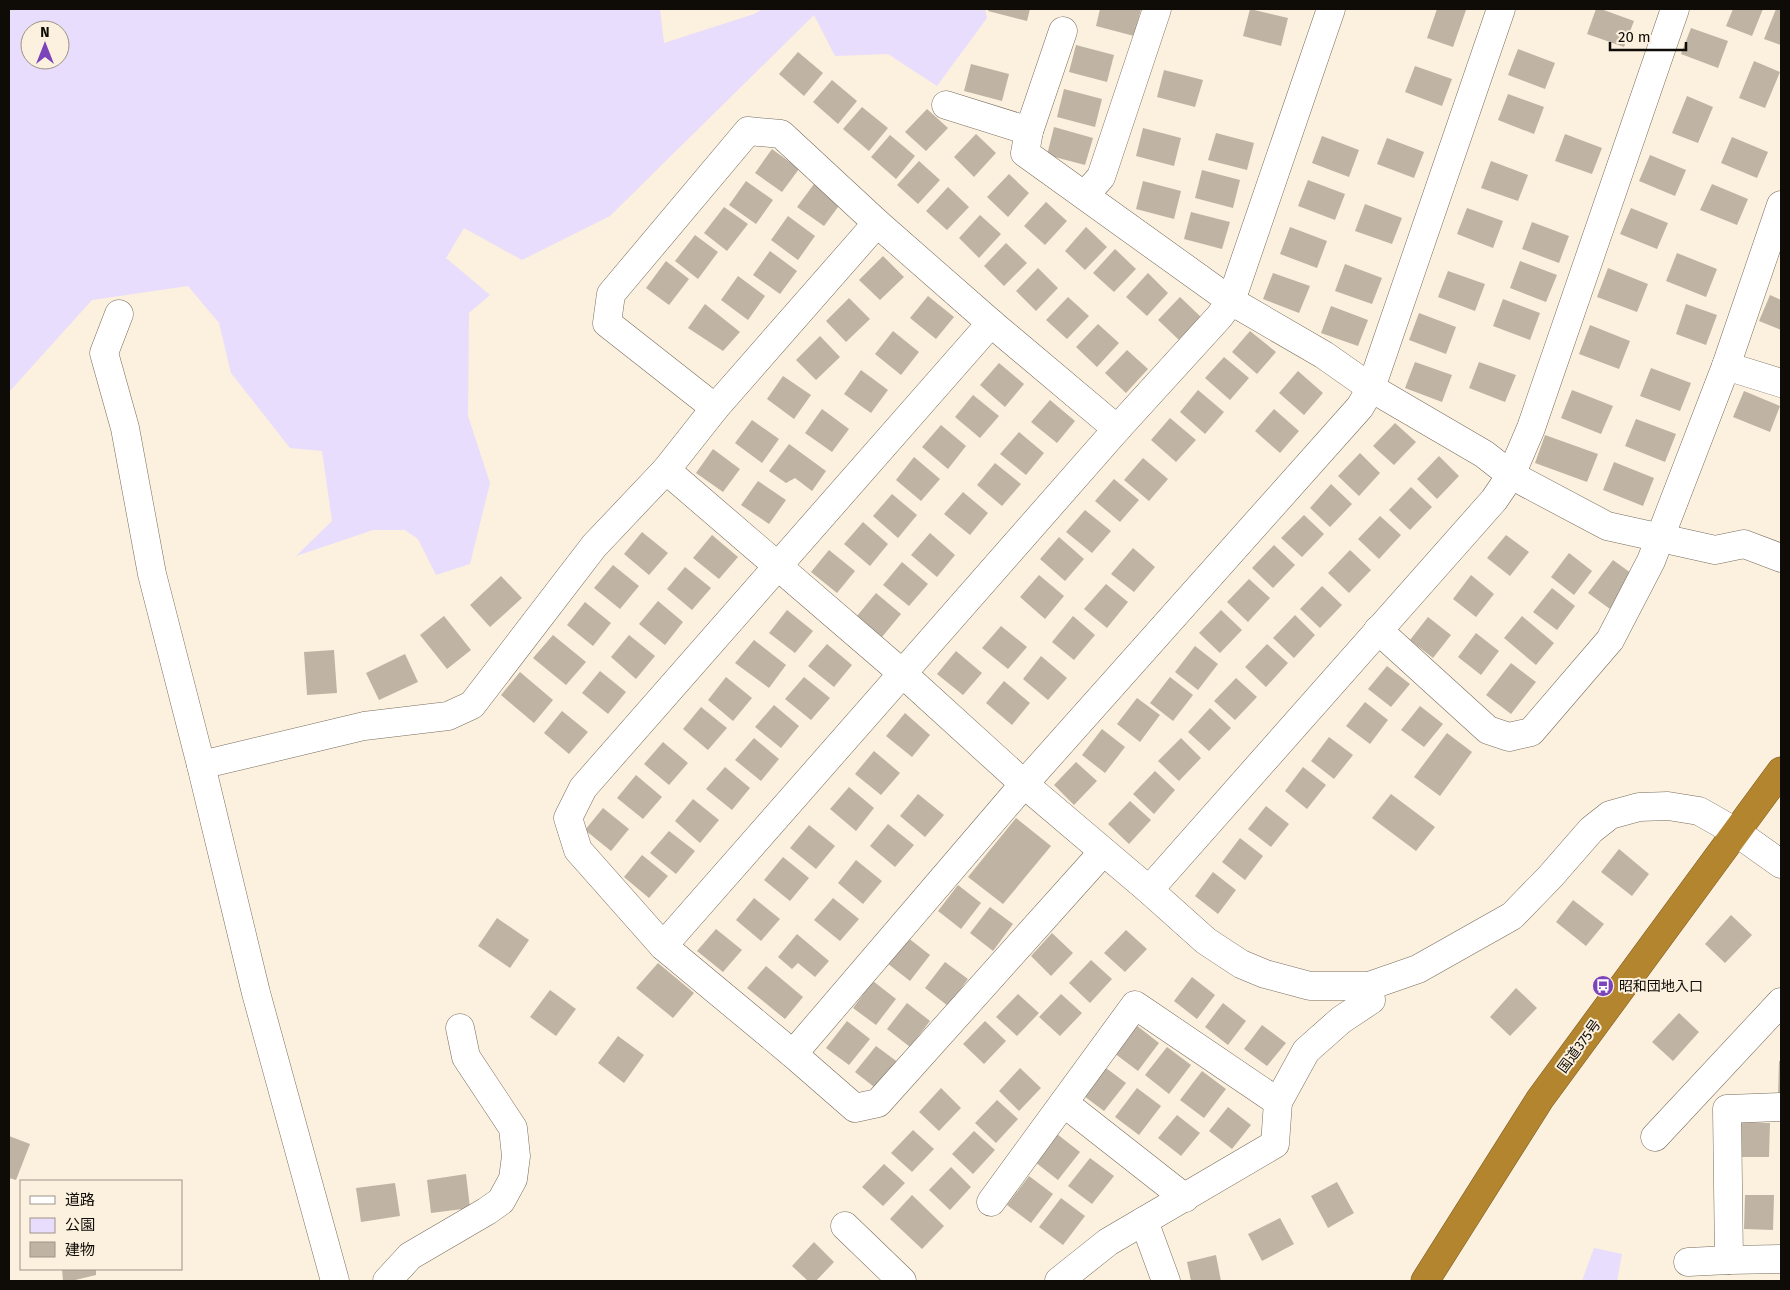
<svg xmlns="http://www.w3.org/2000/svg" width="1790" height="1290" viewBox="0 0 1790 1290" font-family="'Fira Sans','Noto Sans JP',sans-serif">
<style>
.green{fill:#e8ddfc;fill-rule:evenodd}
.building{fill:#bfb4a3}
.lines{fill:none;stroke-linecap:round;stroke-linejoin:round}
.minor-casing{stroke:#776d5e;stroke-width:29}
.highway-casing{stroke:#7a5a20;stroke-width:29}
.minor{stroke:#fff;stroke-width:28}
.highway{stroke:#b3852e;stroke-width:28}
.labels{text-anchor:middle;stroke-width:4;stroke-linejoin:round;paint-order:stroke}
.poi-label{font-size:14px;fill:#0f0b06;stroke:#fcf0de;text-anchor:start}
.street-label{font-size:14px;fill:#0f0b06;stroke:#fcf0de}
</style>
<rect width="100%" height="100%" fill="#fcf0de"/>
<g class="green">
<path d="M9,9H660L664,43L754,14L763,9H985L987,18L937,86L888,54L835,56L814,15L610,216L522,260L464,228L446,258L490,295L469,313L468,416L490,483L470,564L436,575L418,539L405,530H373L296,556L332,521L322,451L290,448L231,373L219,323L188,286L92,300L9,392ZM30,30H60V60H30Z"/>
<path d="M1594,1248L1622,1254L1617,1281H1582Z"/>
</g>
<g class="building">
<path d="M989,9H1030L1027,21L988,11Z"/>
<path d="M1100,9H1141L1134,36L1096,26Z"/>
<path d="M1250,9L1288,18L1281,46L1243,36Z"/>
<path d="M1437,9L1466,10L1453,47L1427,38Z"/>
<path d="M1596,9H1601L1634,21L1624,47L1587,34Z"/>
<path d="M1733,9H1763L1752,36L1726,26Z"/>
<path d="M1776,9H1781V45L1764,39Z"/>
<path d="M1691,28L1728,41L1718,68L1681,54Z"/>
<path d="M1076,45L1114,55L1107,82L1069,72Z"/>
<path d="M1518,49L1555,63L1545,89L1508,75Z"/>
<path d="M798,52L823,73L804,96L779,74Z"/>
<path d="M1754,61L1780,72L1765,108L1739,98Z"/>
<path d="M971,64L1009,74L1002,101L964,91Z"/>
<path d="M1415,66L1452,79L1442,106L1405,92Z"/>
<path d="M1164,70L1203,80L1195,107L1157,97Z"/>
<path d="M832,80L857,101L838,124L813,102Z"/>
<path d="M1064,89L1102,99L1095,127L1057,117Z"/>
<path d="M1508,94L1544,107L1534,134L1498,120Z"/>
<path d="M1687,96L1713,107L1698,143L1672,133Z"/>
<path d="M862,107L888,128L869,151L843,129Z"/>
<path d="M927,109L948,128L926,151L905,132Z"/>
<path d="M1054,127L1093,138L1085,165L1047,155Z"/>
<path d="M1143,128L1181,138L1174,166L1136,156Z"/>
<path d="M1216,133L1254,143L1247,170L1208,160Z"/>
<path d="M976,134L996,153L974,177L954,157Z"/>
<path d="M1565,134L1602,148L1592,174L1555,161Z"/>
<path d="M890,135L915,156L896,179L871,157Z"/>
<path d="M1322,136L1359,150L1349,177L1312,163Z"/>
<path d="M1732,137L1768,152L1757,178L1721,163Z"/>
<path d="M1387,138L1424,152L1414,178L1377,164Z"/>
<path d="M772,149L799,169L782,192L755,173Z"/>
<path d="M1650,155L1686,170L1675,196L1639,181Z"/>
<path d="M919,161L940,180L918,204L897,185Z"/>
<path d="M1491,161L1528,175L1518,201L1481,188Z"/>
<path d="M1202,170L1240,180L1233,208L1195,198Z"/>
<path d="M1009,174L1029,193L1008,217L987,197Z"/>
<path d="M1308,180L1345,194L1335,220L1298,206Z"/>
<path d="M746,181L773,200L756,224L729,205Z"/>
<path d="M1143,181L1181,191L1174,219L1136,209Z"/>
<path d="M814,184L841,203L824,226L797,207Z"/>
<path d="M1712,184L1748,199L1737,225L1700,210Z"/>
<path d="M948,187L969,207L947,230L926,211Z"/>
<path d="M1046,202L1067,221L1045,245L1024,226Z"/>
<path d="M1365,204L1402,218L1392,244L1355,231Z"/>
<path d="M724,207L748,224L727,251L704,233Z"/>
<path d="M1467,208L1503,221L1493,248L1457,234Z"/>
<path d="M1631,208L1668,223L1657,249L1620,234Z"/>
<path d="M1191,212L1230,222L1222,249L1184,239Z"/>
<path d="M980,215L1001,234L979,258L959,238Z"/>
<path d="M788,216L815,236L798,260L771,240Z"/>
<path d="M1532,222L1569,236L1559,263L1522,249Z"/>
<path d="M1086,227L1107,247L1085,270L1065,251Z"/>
<path d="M1290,227L1327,241L1317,268L1280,254Z"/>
<path d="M695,235L718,252L698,279L675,261Z"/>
<path d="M1006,243L1027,263L1004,286L984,266Z"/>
<path d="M1115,249L1136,269L1114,292L1093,273Z"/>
<path d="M770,251L797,271L780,294L753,275Z"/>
<path d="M1677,253L1717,269L1706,297L1666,281Z"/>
<path d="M883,256L904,277L880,300L859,280Z"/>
<path d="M666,261L689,279L669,305L646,288Z"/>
<path d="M1520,261L1557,275L1546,302L1510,288Z"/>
<path d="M1345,264L1382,278L1372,304L1335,291Z"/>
<path d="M1038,268L1058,288L1036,311L1016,291Z"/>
<path d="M1608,268L1648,284L1637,312L1597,297Z"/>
<path d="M1448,271L1485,284L1475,311L1438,297Z"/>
<path d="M1148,273L1168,293L1147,316L1126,297Z"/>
<path d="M1273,273L1310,286L1299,313L1263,299Z"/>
<path d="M738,276L765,296L748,320L721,300Z"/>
<path d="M1770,295L1781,300V330L1759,321Z"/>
<path d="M928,296L954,317L936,339L910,318Z"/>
<path d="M1068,297L1089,316L1067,339L1046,320Z"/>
<path d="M1180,297L1201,317L1179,340L1158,320Z"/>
<path d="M849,298L870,319L846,342L826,321Z"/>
<path d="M1503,299L1540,313L1530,340L1493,326Z"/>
<path d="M705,304L740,332L723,351L688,328Z"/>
<path d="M1686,304L1717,315L1706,345L1676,334Z"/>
<path d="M1331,306L1368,320L1358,346L1321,333Z"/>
<path d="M1419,313L1456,327L1446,354L1409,340Z"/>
<path d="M1098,324L1119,343L1097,367L1076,347Z"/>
<path d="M1590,325L1630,341L1619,369L1579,354Z"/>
<path d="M893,331L919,352L901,375L875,354Z"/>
<path d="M1250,331L1276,352L1257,374L1232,352Z"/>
<path d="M820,336L840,357L816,380L796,360Z"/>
<path d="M1127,350L1148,369L1126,393L1105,373Z"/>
<path d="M1224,357L1249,378L1230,400L1205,378Z"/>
<path d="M1415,362L1452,375L1442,402L1405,388Z"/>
<path d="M1479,362L1516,375L1505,402L1469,388Z"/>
<path d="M999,363L1024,384L1005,407L980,385Z"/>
<path d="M1651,368L1691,383L1680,411L1640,396Z"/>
<path d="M861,370L888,390L871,413L844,394Z"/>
<path d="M1298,371L1323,393L1304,415L1279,393Z"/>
<path d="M783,376L811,395L794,419L767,399Z"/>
<path d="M1198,390L1224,412L1205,434L1180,412Z"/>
<path d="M1572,390L1613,406L1601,434L1561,418Z"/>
<path d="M1744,391L1780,406L1770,432L1733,417Z"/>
<path d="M973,395L999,416L980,438L955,417Z"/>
<path d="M1050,400L1075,421L1057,443L1031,422Z"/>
<path d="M822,409L849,429L832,452L805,433Z"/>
<path d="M1274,409L1299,431L1280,453L1255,431Z"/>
<path d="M1170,418L1196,440L1176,462L1151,440Z"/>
<path d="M1636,419L1676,434L1665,462L1625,446Z"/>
<path d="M752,420L779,439L762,463L735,443Z"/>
<path d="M1395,423L1416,442L1394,465L1373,446Z"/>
<path d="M941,425L966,446L948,469L922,447Z"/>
<path d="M1019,432L1044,453L1026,475L1000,454Z"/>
<path d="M1545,435L1598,454L1587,482L1535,463Z"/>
<path d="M789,444L826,471L812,491L795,478L786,483L769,471Z"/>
<path d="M713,449L740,469L723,492L696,473Z"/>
<path d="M1360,453L1380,473L1359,496L1338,476Z"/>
<path d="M1439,456L1459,476L1437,499L1417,479Z"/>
<path d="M914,457L940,479L921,501L896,480Z"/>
<path d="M1143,458L1168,479L1149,501L1124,480Z"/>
<path d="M1614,462L1654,478L1643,506L1603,490Z"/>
<path d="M995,463L1021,484L1002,506L977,485Z"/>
<path d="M1114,479L1139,500L1120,522L1095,501Z"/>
<path d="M758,481L786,500L769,524L741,505Z"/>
<path d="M1331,484L1352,504L1330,527L1310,508Z"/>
<path d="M1411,487L1432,507L1410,530L1389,510Z"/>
<path d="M963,492L988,513L970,535L944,514Z"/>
<path d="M892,494L917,515L898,538L873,516Z"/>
<path d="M1085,510L1111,531L1092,553L1066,532Z"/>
<path d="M1304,515L1324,534L1302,557L1281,538Z"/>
<path d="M1380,516L1401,535L1379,559L1358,539Z"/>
<path d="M863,522L888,544L870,566L844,544Z"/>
<path d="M642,532L668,553L649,575L624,554Z"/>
<path d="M930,533L955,555L937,577L911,555Z"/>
<path d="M712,535L738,557L719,579L693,558Z"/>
<path d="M1506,535L1529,552L1510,576L1487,558Z"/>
<path d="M1059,537L1084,559L1065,581L1040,559Z"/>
<path d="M1274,545L1295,565L1273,588L1252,568Z"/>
<path d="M1133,548L1155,567L1134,592L1111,574Z"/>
<path d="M829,550L855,571L837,593L811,572Z"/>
<path d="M1350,550L1371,570L1349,593L1328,573Z"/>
<path d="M1569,553L1592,571L1574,595L1551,577Z"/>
<path d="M1613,560L1635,576L1610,609L1588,593Z"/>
<path d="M902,562L928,584L909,606L883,585Z"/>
<path d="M613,565L639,586L620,609L594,588Z"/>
<path d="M685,567L711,588L692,610L667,589Z"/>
<path d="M1039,575L1064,596L1045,619L1020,597Z"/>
<path d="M1471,575L1494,594L1476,617L1453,599Z"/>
<path d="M501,576L522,598L490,627L470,605Z"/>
<path d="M1249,579L1270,598L1248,622L1227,602Z"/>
<path d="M1106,584L1128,602L1107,628L1084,609Z"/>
<path d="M1322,586L1342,605L1320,628L1300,609Z"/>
<path d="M1552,588L1575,606L1557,630L1533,612Z"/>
<path d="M876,593L901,614L882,637L857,616Z"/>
<path d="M658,601L683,622L665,645L639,624Z"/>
<path d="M585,602L611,623L593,646L567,625Z"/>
<path d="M787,610L813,631L795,653L769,633Z"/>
<path d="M1221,610L1242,630L1220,653L1199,633Z"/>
<path d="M1295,615L1315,635L1294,658L1273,638Z"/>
<path d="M444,616L471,650L447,669L420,635Z"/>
<path d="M1073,616L1095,635L1074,660L1052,642Z"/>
<path d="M1522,616L1554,643L1536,665L1504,638Z"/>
<path d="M1428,617L1451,635L1433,658L1410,640Z"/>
<path d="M1001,626L1027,647L1008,669L982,648Z"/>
<path d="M1476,633L1499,651L1481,675L1458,657Z"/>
<path d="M553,635L586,662L566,685L533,658Z"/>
<path d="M629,635L655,656L636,679L611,657Z"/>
<path d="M754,640L786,665L769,688L735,663Z"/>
<path d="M827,644L852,665L834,687L808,666Z"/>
<path d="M1267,644L1288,663L1266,687L1245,667Z"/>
<path d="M1195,646L1218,664L1198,690L1175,672Z"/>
<path d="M334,650L337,693L307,695L304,652Z"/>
<path d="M956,651L982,673L963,695L937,674Z"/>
<path d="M405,654L418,682L379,700L366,673Z"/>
<path d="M1041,656L1067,678L1048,700L1023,679Z"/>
<path d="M1511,663L1536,682L1511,714L1486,695Z"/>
<path d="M1387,666L1410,684L1391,707L1368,689Z"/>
<path d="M600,671L626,692L608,714L582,693Z"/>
<path d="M520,672L553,700L534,723L501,695Z"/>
<path d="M726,677L752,698L733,721L708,700Z"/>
<path d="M804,677L830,698L811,720L785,699Z"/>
<path d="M1170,677L1193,695L1173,721L1150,703Z"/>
<path d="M1236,678L1257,697L1235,720L1214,701Z"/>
<path d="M1004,681L1030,703L1012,725L986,703Z"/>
<path d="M1137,698L1160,715L1140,742L1117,724Z"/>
<path d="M1365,702L1388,720L1370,744L1346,726Z"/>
<path d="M774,705L799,726L781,748L755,727Z"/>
<path d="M1420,706L1443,724L1424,747L1401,730Z"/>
<path d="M701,707L727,728L708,750L683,729Z"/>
<path d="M1210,708L1231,728L1209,751L1188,732Z"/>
<path d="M562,711L588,732L569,754L544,733Z"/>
<path d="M905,713L930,735L912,757L886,736Z"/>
<path d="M1102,729L1125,747L1105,773L1082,755Z"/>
<path d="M1447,733L1472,752L1440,796L1414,777Z"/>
<path d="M1329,737L1353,755L1334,779L1311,761Z"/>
<path d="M754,738L779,759L761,781L735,760Z"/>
<path d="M1181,738L1201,758L1179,781L1158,761Z"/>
<path d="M663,742L688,763L669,785L644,764Z"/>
<path d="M874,751L900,773L881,795L855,774Z"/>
<path d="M1076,762L1097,781L1074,805L1054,785Z"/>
<path d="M725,767L750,788L732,810L706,789Z"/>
<path d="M1303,767L1326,785L1307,809L1285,791Z"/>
<path d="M1155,771L1175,790L1154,814L1133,794Z"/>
<path d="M636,775L662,797L643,819L617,798Z"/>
<path d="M849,787L874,808L856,831L830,809Z"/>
<path d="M918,794L944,815L925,837L900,816Z"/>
<path d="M1391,794L1435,827L1416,851L1372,818Z"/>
<path d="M693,799L719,820L700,843L675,821Z"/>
<path d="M1130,801L1151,820L1129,844L1108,824Z"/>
<path d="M1266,806L1289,824L1271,847L1248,829Z"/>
<path d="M603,808L629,829L611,851L585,830Z"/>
<path d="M1016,818L1051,846L1003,904L968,877Z"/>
<path d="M888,824L914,845L895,867L870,846Z"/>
<path d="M809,825L835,846L816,869L790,848Z"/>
<path d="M669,831L695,851L676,874L650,853Z"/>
<path d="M1240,838L1263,856L1245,880L1222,862Z"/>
<path d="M1619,849L1649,874L1632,896L1601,872Z"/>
<path d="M642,855L668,876L649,898L624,877Z"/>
<path d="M783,857L809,878L790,901L764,880Z"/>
<path d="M856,860L882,881L863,904L838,883Z"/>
<path d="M1213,872L1236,890L1218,914L1195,896Z"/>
<path d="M958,885L981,903L961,929L938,911Z"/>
<path d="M754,898L780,919L761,941L736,920Z"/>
<path d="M833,898L859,919L840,941L814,920Z"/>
<path d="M1573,900L1604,924L1586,946L1556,922Z"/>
<path d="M990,907L1013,924L993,951L970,933Z"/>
<path d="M1731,915L1752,935L1725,963L1705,944Z"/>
<path d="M497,918L529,940L510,968L478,946Z"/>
<path d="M716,929L742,950L723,972L697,951Z"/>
<path d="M1126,930L1147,949L1125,972L1104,953Z"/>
<path d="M1052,933L1073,953L1051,976L1031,956Z"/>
<path d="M797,934L829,961L815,977L798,963L792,969L778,957Z"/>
<path d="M907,937L930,955L910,981L887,963Z"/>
<path d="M1091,960L1112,979L1090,1003L1069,983Z"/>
<path d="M945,962L968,979L948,1006L925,988Z"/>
<path d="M658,963L694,993L673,1018L636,988Z"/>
<path d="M766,966L803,997L785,1019L747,988Z"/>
<path d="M1192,977L1215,995L1197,1019L1174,1001Z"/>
<path d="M873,981L896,999L876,1025L853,1008Z"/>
<path d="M1516,988L1537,1008L1510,1036L1490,1017Z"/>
<path d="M550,990L576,1009L556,1036L530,1017Z"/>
<path d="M1018,994L1039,1013L1017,1036L996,1017Z"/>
<path d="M1061,994L1082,1013L1060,1036L1039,1017Z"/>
<path d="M907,1003L930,1021L910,1047L887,1029Z"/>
<path d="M1223,1003L1246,1021L1228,1045L1205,1027Z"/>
<path d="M1679,1013L1699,1032L1673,1061L1652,1042Z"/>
<path d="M847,1021L870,1039L849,1065L826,1048Z"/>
<path d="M985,1021L1006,1041L984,1064L963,1044Z"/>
<path d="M1136,1025L1159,1043L1138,1071L1114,1053Z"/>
<path d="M1262,1025L1286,1043L1267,1066L1244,1049Z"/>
<path d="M618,1036L644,1055L624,1083L598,1063Z"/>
<path d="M876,1046L899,1063L878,1090L855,1072Z"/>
<path d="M1167,1047L1191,1065L1169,1094L1145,1075Z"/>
<path d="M1779,1061H1781V1095H1778Z"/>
<path d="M1102,1065L1126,1083L1104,1111L1080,1093Z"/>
<path d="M1020,1068L1041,1088L1019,1111L999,1091Z"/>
<path d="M1202,1071L1226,1089L1204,1118L1180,1100Z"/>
<path d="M941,1088L961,1108L939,1131L919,1112Z"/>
<path d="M1137,1088L1161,1106L1139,1135L1115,1117Z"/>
<path d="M997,1100L1018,1119L996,1143L975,1123Z"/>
<path d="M1228,1107L1251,1125L1232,1149L1209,1131Z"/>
<path d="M1177,1115L1200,1133L1181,1156L1158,1138Z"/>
<path d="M1740,1122L1770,1123L1769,1157H1740Z"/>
<path d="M913,1130L934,1149L912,1172L891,1153Z"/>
<path d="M974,1131L995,1150L973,1174L952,1154Z"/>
<path d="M1057,1134L1080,1152L1058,1180L1035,1162Z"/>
<path d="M9,1136L30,1144L16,1180L9,1178Z"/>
<path d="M1090,1158L1114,1176L1092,1204L1068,1186Z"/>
<path d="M884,1164L905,1183L883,1206L862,1187Z"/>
<path d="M951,1167L971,1187L950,1210L929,1190Z"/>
<path d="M466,1174L470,1208L431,1213L427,1180Z"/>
<path d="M1029,1176L1053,1194L1031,1223L1007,1205Z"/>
<path d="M1337,1182L1354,1213L1328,1228L1311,1196Z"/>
<path d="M395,1183L400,1216L361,1222L356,1188Z"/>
<path d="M912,1195L944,1226L922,1249L890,1219Z"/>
<path d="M1745,1195H1774L1773,1230L1744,1229Z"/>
<path d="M1061,1198L1085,1216L1063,1245L1039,1227Z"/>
<path d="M1280,1218L1294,1244L1262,1261L1248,1234Z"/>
<path d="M814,1242L834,1262L816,1281H808L792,1266Z"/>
<path d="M1216,1255L1221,1281H1191L1187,1262Z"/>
<path d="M62,1269H96V1275L71,1281H63Z"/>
</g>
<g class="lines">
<g class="minor-casing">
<g id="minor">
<path d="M1063,31L1029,131L1025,153L1231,301L1324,355L1371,388L1484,454L1511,475L1607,526L1715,550L1744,544L1781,558"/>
<path d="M946,105L1029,131"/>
<path d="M1085,195L1101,177L1157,9"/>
<path d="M119,314L104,353L125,428L152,574L201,765L256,993L335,1281"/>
<path d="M991,323L583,788L568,818L578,850L663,946L793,1054L855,1108L878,1103L1103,852"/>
<path d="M1726,366L1781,383"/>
<path d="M715,408L607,323L611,294L748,131L781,134L877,223L991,323L1117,429"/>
<path d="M666,470L902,673L1024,784L1149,890L1206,941L1241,964L1265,974L1310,986H1369L1418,969L1512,916L1550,877L1591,830L1610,815L1639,807L1668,806L1699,811L1736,832L1781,864"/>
<path d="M1378,630L1488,730L1509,737L1531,732L1610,640L1651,561L1726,366L1781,205"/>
<path d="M201,765L364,726L448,716L472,705L594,546L666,470L715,408L877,223"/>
<path d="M1149,890L1494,500L1511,475L1531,428L1675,9"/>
<path d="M663,946L1117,429L1219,317L1231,301L1331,9"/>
<path d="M793,1054L1024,784L1360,407L1371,388L1501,9"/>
<path d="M1278,1102L1306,1051L1341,1020L1371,1000L1369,986"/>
<path d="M1064,1103L1185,1198"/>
<path d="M1781,1107L1727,1109L1729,1260L1781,1259"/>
<path d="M1655,1137L1781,1002"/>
<path d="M991,1202L1135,1005L1278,1102L1275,1144L1108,1242L1059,1281"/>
<path d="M1144,1221L1166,1281"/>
<path d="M845,1226L902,1281"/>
<path d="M1688,1262L1729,1260"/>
<path d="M387,1281L410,1256L487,1211L501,1201L513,1179L516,1156L513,1128L466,1057L460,1028"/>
</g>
</g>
<g class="highway-casing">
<path id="highway" d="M1425,1281L1540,1099L1781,771"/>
</g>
<use href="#minor" class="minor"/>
<use href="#highway" class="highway"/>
</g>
<defs>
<g id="bus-disc" transform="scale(1.125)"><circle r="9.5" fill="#7c44bb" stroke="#fcf0de"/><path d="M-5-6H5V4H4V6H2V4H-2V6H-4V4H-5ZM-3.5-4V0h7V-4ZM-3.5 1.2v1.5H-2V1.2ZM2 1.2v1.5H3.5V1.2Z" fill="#fff"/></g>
</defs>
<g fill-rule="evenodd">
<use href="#bus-disc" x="1603" y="986"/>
</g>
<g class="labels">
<g class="poi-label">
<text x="1619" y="991">昭和団地入口</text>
</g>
<g class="street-label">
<text transform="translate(1579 1046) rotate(-54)" y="5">国道375号</text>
</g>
</g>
<rect width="1790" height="1290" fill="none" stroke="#0f0b06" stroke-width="20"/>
<rect x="20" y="1180" width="162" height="90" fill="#fcf0de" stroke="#9d9488"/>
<rect x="30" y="1196" width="25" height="8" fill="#ffffff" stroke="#9d9488"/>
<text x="65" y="1205" font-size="15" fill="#0f0b06">道路</text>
<rect x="30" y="1218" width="25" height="15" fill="#e8ddfc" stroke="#9d9488"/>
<text x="65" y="1230" font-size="15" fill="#0f0b06">公園</text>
<rect x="30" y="1242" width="25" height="15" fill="#bfb4a3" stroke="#9d9488"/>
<text x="65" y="1255" font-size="15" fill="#0f0b06">建物</text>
<g transform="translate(45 45)"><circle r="24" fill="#fcf0de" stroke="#9d9488"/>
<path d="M0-4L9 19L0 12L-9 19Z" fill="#7c44bb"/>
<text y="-8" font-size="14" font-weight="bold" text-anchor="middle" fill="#0f0b06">N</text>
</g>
<path d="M1610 42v8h76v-8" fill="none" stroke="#0f0b06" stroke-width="2.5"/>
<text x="1618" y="42" font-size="15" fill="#0f0b06" stroke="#fcf0de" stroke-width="4" paint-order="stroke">20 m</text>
</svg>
